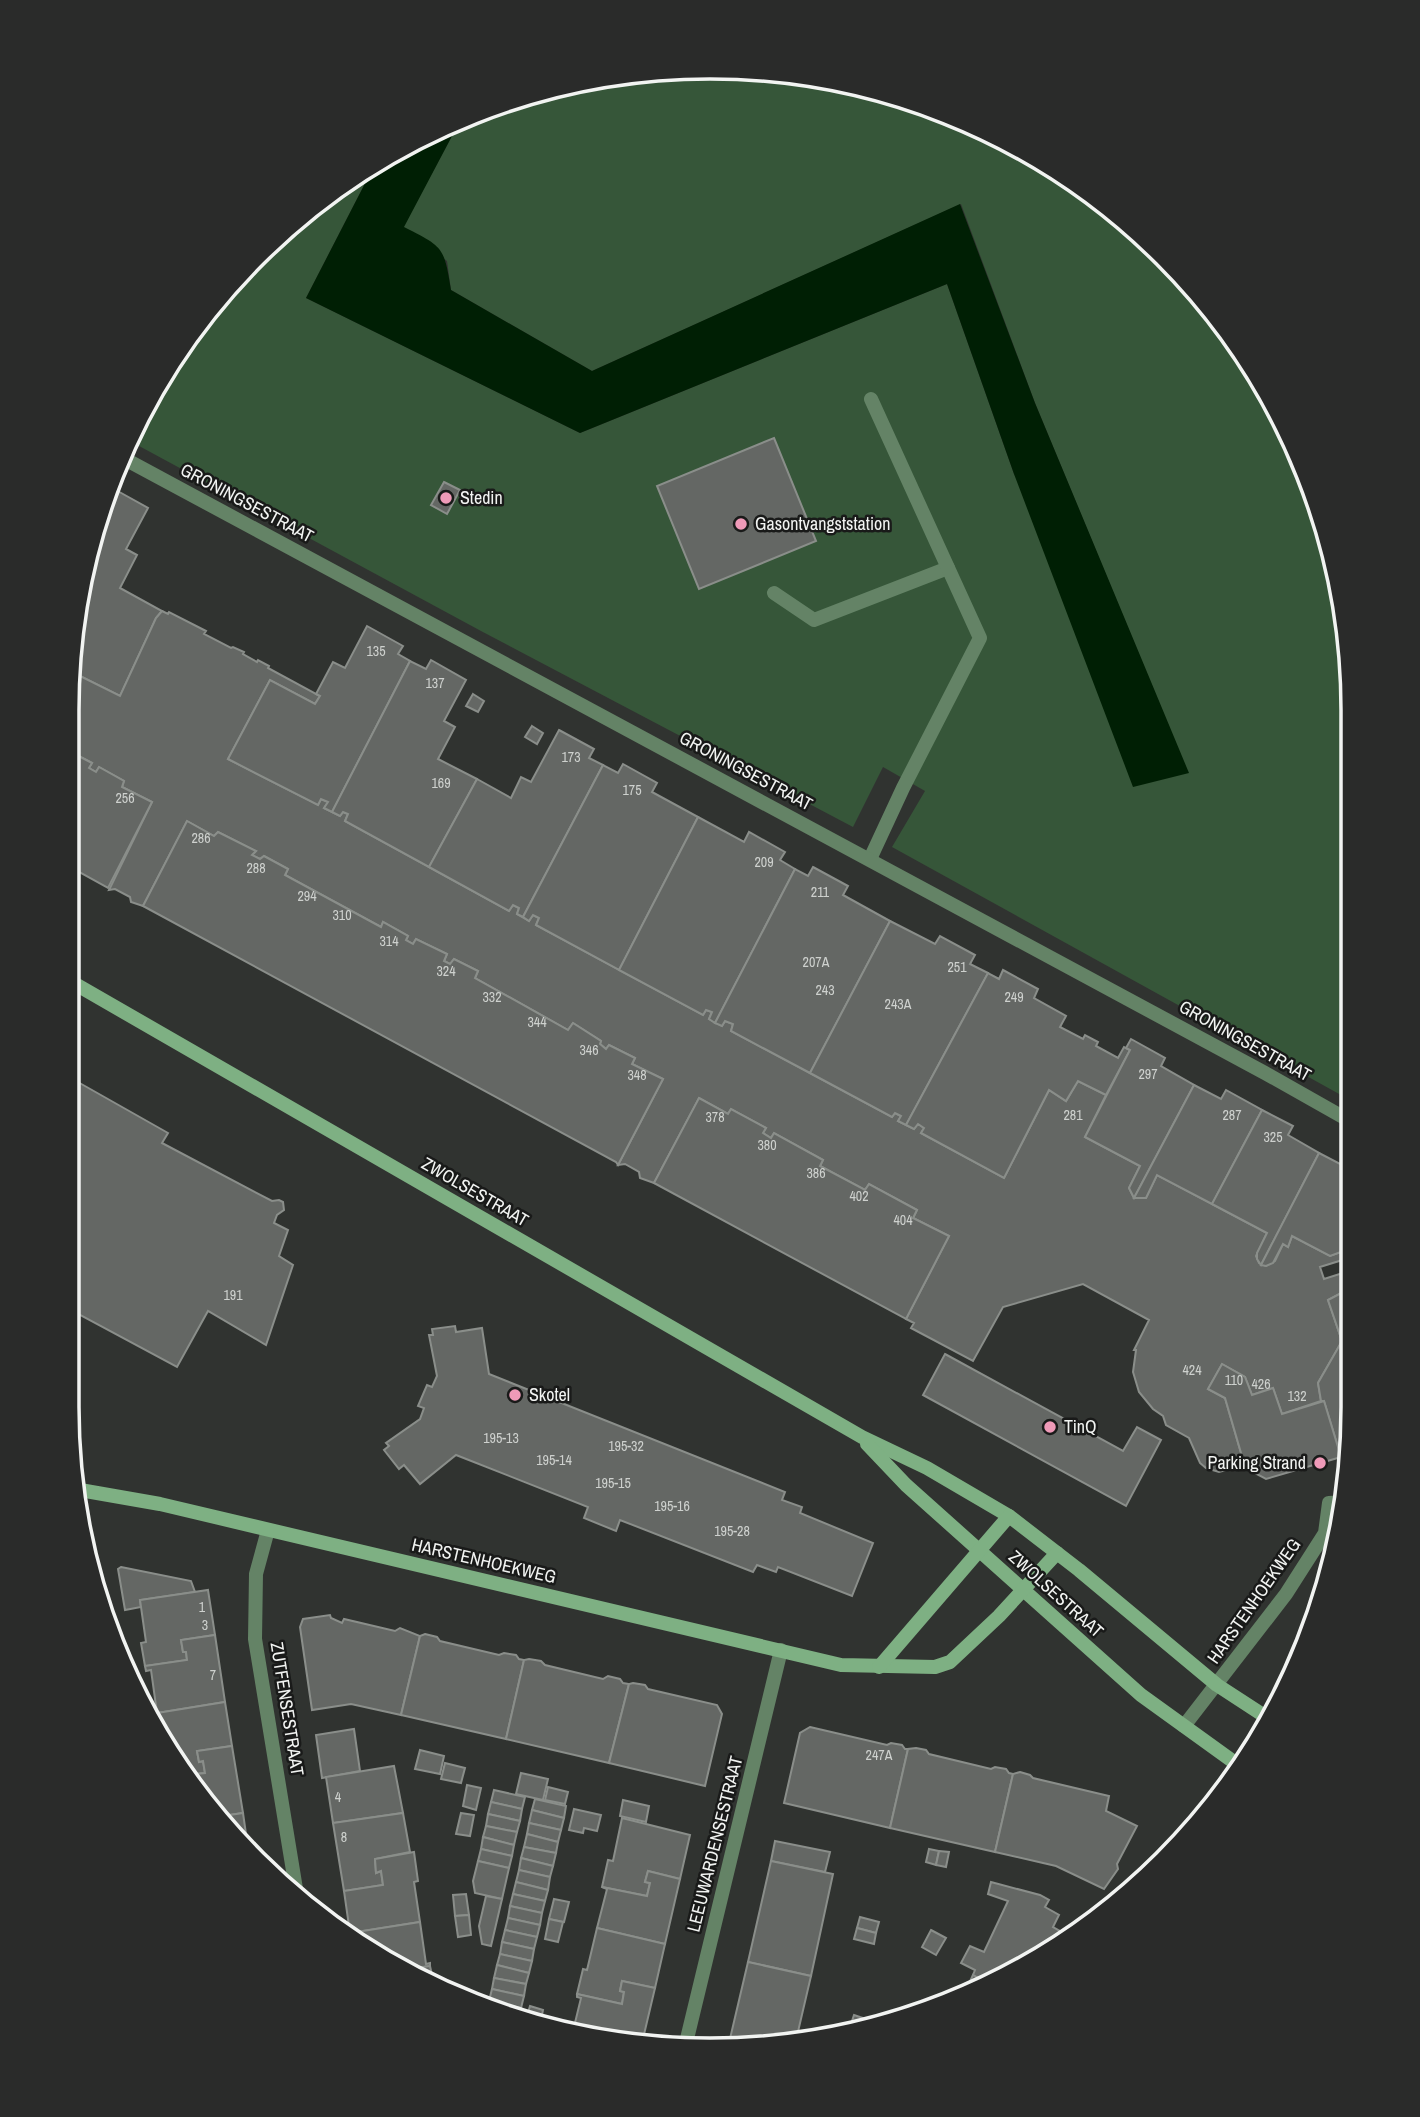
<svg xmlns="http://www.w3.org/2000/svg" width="1420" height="2117" viewBox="0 0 1420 2117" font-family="'Archivo Narrow',sans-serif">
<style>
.green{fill:#365639}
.water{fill:#001f04}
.building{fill:#646764;stroke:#8a8e8a;stroke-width:2}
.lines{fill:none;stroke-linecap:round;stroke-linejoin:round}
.lane{stroke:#648366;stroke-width:14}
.street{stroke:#648366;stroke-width:14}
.secondary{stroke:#7eb083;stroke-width:14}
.poi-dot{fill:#ef9ab8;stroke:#191a19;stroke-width:2.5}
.labels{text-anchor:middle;stroke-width:5;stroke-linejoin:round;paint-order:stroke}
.number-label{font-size:14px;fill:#ced1ce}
.poi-label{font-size:18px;fill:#f2f4f2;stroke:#191a19;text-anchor:start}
.street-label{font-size:18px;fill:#f2f4f2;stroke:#191a19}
.rim{fill:none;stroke:#f2f4f2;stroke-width:3.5}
</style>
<rect width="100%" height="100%" fill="#303330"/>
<path class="green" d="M668,68L794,72L917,101L1032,153L1135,226L1221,319L1287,426L1332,544L1352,668L1350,1100L892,847L925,791L883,767L853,827L481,631L128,440L133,426L226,285L319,199L375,164L306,298L580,433L947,284L1014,474L1188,773L1035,403L961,204L592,371L451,290L447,261L403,227L461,119L544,88Z"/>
<path class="water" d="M461,119L404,227C443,247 444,246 451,290L592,371L960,204L1035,403L1189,773L1133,787L1014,474L947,284L580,433L306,298L375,164L426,133Z"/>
<g class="building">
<path d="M774,438L816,541L699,589L657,486Z"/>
<path d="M444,482L460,490L447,514L431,505Z"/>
<path d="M114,489L148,508L126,549L137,555L120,588L162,611L156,618L120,696L72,672V626Z"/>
<path d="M162,611L168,614L169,612L206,631L204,634L231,648L233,647L244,652L243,654L257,662L258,660L269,666L268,668L320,696L315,704L270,680L228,759L318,805L321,799L328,802L324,808L340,816L343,812L348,814L345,821L509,911L513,905L519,908L517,914L529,921L533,915L539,918L536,925L703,1015L706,1010L712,1012L709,1019L722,1026L725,1021L733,1024L731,1031L892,1117L895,1113L901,1116L898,1121L914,1129L918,1124L924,1128L921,1133L1004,1178L1049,1090L1066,1101L1078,1081L1106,1095L1085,1137L1140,1166L1129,1188L1134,1198H1146L1157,1175L1267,1233L1256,1256L1259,1263L1266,1266L1275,1261L1283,1244L1288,1247L1292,1236L1330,1256L1349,1249V1258L1320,1267L1324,1279L1349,1271V1289L1328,1300L1342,1341L1318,1383L1321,1401L1282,1414L1273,1388L1252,1395L1245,1377L1222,1364L1208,1389L1225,1398L1241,1453L1236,1463L1226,1470L1219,1472L1206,1468L1200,1463L1189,1438L1166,1425L1163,1416L1153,1409L1139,1392L1133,1372L1136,1350H1134L1149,1320L1083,1284L1003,1307L973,1361L911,1328L914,1323L906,1319L949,1236L913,1218L917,1210L869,1184L865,1190L820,1166L823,1160L774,1133L771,1138L763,1133L766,1128L731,1109L728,1114L699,1098L654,1183L640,1178L639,1172L625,1164L618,1165L663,1079L632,1064L635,1058L609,1045L606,1049L600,1044L601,1041L573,1023L568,1030L475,978L478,971L454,959L450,964L444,961L447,954L416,939L413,944L406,940L408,936L383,922L381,927L285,875L288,869L264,856L260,859L252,855L256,851L218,832L214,836L187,821L143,906L131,902L130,897L115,889L109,890L152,802L122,787L124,781L99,767L96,772L89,768L92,763L71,752L72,672L120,696L156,618Z"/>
<path d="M367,626L403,646L398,654L410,661L332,812L324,808L328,802L321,799L318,805L228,759L270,680L315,704L320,696L316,694L333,662L345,668Z"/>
<path d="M431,660L466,680L444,721L455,727L438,759L477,779L429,867L345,821L348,814L343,812L340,816L332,812L410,661L426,669Z"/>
<path d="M473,694L484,701L478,712L466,706Z"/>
<path d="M532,726L543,733L537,744L525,737Z"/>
<path d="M559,730L594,749L589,758L603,765L523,917L517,914L519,908L513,905L509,911L429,867L477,779L511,798L521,777L531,782Z"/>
<path d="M71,752L92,763L89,768L96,772L99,767L124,781L122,787L152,802L108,888L70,867Z"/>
<path d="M623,764L657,783L652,792L698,817L619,970L536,925L539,918L533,915L529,921L523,917L603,765L618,773Z"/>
<path d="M698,817L744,842L749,832L785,852L780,860L795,869L715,1023L709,1019L712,1012L706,1010L703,1015L619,970Z"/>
<path d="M187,821L214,836L218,832L256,851L252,855L260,859L264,856L288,869L285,875L381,927L383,922L408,936L406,940L413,944L416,939L447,954L444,961L450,964L454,959L478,971L475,978L568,1030L573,1023L601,1041L600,1044L606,1049L609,1045L635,1058L632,1064L663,1079L618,1165L616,1162L143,906Z"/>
<path d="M813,867L848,886L843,895L890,921L810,1073L731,1031L733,1024L725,1021L722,1026L715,1023L795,869L808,876Z"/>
<path d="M890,921L935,944L940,936L975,955L970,964L988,973L906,1125L898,1121L901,1116L895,1113L892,1117L810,1073Z"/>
<path d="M1003,970L1038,989L1034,998L1066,1016L1060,1027L1083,1039L1085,1035L1098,1042L1096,1046L1118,1058L1124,1047L1130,1050L1106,1095L1078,1081L1066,1101L1049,1090L1004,1178L921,1133L924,1128L918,1124L914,1129L906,1125L988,973L999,979Z"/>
<path d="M1131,1039L1165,1058L1161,1066L1194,1085L1134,1198L1129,1188L1140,1166L1085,1137L1130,1050L1126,1048Z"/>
<path d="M69,1077L168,1133L162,1143L272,1201L279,1200L283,1202L284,1210L277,1215L274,1223L288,1230L279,1256L293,1265L266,1345L208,1311L177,1367L67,1308Z"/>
<path d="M1194,1085L1221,1099L1226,1090L1262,1110L1212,1204L1157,1175L1146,1198H1134Z"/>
<path d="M699,1098L728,1114L731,1109L766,1128L763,1133L771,1138L774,1133L823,1160L820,1166L865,1190L869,1184L917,1210L913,1218L949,1236L906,1319L654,1183Z"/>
<path d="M1262,1110L1293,1126L1288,1135L1319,1153L1261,1265L1257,1259V1253L1267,1233L1212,1204Z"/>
<path d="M1319,1153L1350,1169L1349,1249L1330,1256L1292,1236L1288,1247L1283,1244L1273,1263L1266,1266L1261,1265Z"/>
<path d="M1349,1289V1345L1342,1341L1328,1300Z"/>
<path d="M455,1326L456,1332L482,1328L489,1374L785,1492L782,1500L802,1507L800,1513L873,1543L852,1596L778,1567L776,1572L757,1565L753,1572L620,1520L616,1531L584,1518L588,1507L456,1455L420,1484L404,1465L399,1469L384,1450L389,1446L386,1443L420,1419L424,1408L418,1406L427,1385L432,1387L437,1376L429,1335H433L432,1329Z"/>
<path d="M1342,1341L1349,1345L1348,1455L1341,1457L1324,1401H1321L1318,1383Z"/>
<path d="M945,1354L1123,1451L1137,1427L1161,1440L1126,1506L923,1395Z"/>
<path d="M1222,1364L1245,1377L1252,1395L1273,1388L1282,1414L1324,1401L1341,1457L1266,1479L1236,1463L1241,1453L1225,1398L1208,1389Z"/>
<path d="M121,1567L191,1581L195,1592L140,1600L141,1607L125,1610L118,1569Z"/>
<path d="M208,1590L215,1635L181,1640L183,1652H186L187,1660L145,1666L141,1643L146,1642L140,1600Z"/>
<path d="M330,1615L331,1618L342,1623L344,1619L395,1631L400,1628L420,1636L401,1715L351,1704L312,1710L300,1627L303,1619Z"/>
<path d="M425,1634L437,1637L440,1641L499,1655L504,1653L516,1655L519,1659L524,1660L506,1739L401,1715L420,1636Z"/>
<path d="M215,1635L225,1702L157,1713L151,1670L146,1671L145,1666L187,1660L186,1652H183L181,1640Z"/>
<path d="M529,1659L541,1661L545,1665L603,1679L608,1676L620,1679L623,1683L629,1684L609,1763L506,1739L524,1660Z"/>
<path d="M633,1683L645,1685L648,1689L717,1705L722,1714L705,1786L609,1763L629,1684Z"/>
<path d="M225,1702L232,1746L197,1751L199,1762L203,1761L205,1773L185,1775L175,1765L161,1736L157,1713Z"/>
<path d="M810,1727L887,1745L891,1743L902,1745L905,1749H908L890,1828L784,1803L800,1733Z"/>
<path d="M354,1729L360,1771L322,1778L316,1735Z"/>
<path d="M232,1746L243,1813L223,1816L185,1775L205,1773L203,1761L199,1762L197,1751Z"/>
<path d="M916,1748L926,1750L929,1754L991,1769L995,1767L1006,1769L1009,1773L1013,1774L995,1852L890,1828L908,1749Z"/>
<path d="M420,1750L444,1756L440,1774L415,1769Z"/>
<path d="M445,1763L465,1768L461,1783L441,1779Z"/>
<path d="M394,1766L403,1813L333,1823L326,1777Z"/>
<path d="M1020,1772L1030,1775L1033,1778L1109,1796L1106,1811L1137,1826L1117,1864L1118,1869L1104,1889L1056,1866L995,1852L1013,1774Z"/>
<path d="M521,1773L548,1779L543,1800L516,1794Z"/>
<path d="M467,1785L481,1788L476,1810L463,1806Z"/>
<path d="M548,1787L568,1792L565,1804L545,1800Z"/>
<path d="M494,1790L525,1797L522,1809L491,1802Z"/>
<path d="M535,1799L566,1806L564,1818L532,1810Z"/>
<path d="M623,1800L649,1806L646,1822L620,1816Z"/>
<path d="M491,1802L522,1809L520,1821L488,1814Z"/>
<path d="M574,1809L601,1815L597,1831L584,1828L583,1833L569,1830Z"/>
<path d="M532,1810L564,1818L561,1830L529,1823Z"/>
<path d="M243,1813L247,1841L223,1816Z"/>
<path d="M403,1813L410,1852L375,1859L376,1873L381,1871L383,1885L344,1891L333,1823Z"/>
<path d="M461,1813L474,1815L470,1836L456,1834Z"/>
<path d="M488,1814L520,1821L517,1832L486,1826Z"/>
<path d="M622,1818L690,1835L680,1879L648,1871L645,1882L650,1883L647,1896L602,1887L608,1860L613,1861Z"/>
<path d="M529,1823L561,1830L558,1842L527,1834Z"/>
<path d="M486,1826L517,1832L514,1845L483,1837Z"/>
<path d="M527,1834L558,1842L556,1853L524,1847Z"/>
<path d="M483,1837L514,1845L512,1856L481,1849Z"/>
<path d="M775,1841L830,1852L825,1872L771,1861Z"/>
<path d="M524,1847L556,1853L553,1866L521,1858Z"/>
<path d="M481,1849L512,1856L509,1868L478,1861Z"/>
<path d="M929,1849L939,1851L936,1865L926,1862Z"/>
<path d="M939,1851L949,1852L946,1867L936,1865Z"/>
<path d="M414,1852L418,1881L414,1882L420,1922L350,1933L344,1891L383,1885L381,1871L376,1873L375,1859Z"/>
<path d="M521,1858L553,1866L550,1877L519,1870Z"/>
<path d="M478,1861L509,1868L502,1899L475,1893L473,1881Z"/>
<path d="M771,1861L833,1874L811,1976L748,1962Z"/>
<path d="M519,1870L550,1877L548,1890L516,1882Z"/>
<path d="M648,1871L680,1879L665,1944L597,1928L607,1889L602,1887L647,1896L650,1883L645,1882Z"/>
<path d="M516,1882L548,1890L545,1901L513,1894Z"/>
<path d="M991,1882L1040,1895L1049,1900L1045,1907L1059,1915L1053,1927L1067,1935L1032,1964L987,1983L973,1975L975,1970L961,1963L970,1946L984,1952L1008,1901L988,1894Z"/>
<path d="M466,1894L469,1915L455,1916L453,1895Z"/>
<path d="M513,1894L545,1901L542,1913L510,1906Z"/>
<path d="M486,1896L502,1899L491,1946L482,1944L479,1926Z"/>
<path d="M554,1899L569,1902L564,1922L549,1919Z"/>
<path d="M510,1906L542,1913L540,1925L508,1918Z"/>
<path d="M469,1915L471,1935L458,1937L455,1916Z"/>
<path d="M860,1917L879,1922L876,1933L857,1928Z"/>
<path d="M508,1918L540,1925L537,1937L505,1930Z"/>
<path d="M549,1919L563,1922L558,1942L545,1939Z"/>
<path d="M420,1922L426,1964L430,1963V1966L408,1969L350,1936V1933Z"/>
<path d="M597,1928L665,1944L655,1988L622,1981L620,1991L624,1992L622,2004L577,1994L583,1969L587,1970Z"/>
<path d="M857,1928L876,1933L874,1944L854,1939Z"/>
<path d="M505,1930L537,1937L534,1949L502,1942Z"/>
<path d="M931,1930L946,1938L936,1955L922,1947Z"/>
<path d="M502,1942L534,1949L532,1961L500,1954Z"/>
<path d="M500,1954L532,1961L529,1973L497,1965Z"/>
<path d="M748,1962L811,1976L797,2036L729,2043Z"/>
<path d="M497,1965L529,1973L526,1984L494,1978Z"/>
<path d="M430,1966L434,1984L408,1969Z"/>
<path d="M973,1975L987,1983L965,1992Z"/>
<path d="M494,1978L526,1984L524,1996L492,1989Z"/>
<path d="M622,1981L655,1988L642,2043L574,2027L581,1998L577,1997V1994L622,2004L624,1992L620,1991Z"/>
<path d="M492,1989L524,1996L521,2008L489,2001Z"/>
<path d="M489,2001L521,2008L520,2015L490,2008Z"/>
<path d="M530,2006L543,2010L541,2020L527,2016Z"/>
<path d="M854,2015L875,2022L872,2029L860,2030L850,2027Z"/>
</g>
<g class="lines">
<g class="lane">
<path d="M774,593L814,620L948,568"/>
<path d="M870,859L903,788L980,638L871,399"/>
</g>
<g class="street">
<path d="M123,458L1265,1073L1350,1121"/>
<path d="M268,1530L256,1574L255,1639L297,1895"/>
<path d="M1184,1726L1286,1594L1325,1533L1329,1503L1345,1502"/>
<path d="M685,2047L781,1650"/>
</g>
<g class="secondary">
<path d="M70,981L862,1437L927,1468L1009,1516L1079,1570L1217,1685L1269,1719"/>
<path d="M867,1444L906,1485L1141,1695L1238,1765"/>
<path d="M80,1490L160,1504L841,1665L935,1667L950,1662L999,1616L1057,1553"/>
<path d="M879,1667L1009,1516"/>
</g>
</g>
<g class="poi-dot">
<circle cx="446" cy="498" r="7"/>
<circle cx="741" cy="524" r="7"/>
<circle cx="515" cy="1395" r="7"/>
<circle cx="1050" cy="1427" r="7"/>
<circle cx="1320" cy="1463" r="7"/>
</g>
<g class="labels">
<g class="number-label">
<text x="376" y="656">135</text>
<text x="435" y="688">137</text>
<text x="571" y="762">173</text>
<text x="441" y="788">169</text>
<text x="632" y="795">175</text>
<text x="125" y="803">256</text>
<text x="201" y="843">286</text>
<text x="764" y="867">209</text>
<text x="256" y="873">288</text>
<text x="820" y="897">211</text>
<text x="307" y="901">294</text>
<text x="342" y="920">310</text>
<text x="389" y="946">314</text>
<text x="816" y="967">207A</text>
<text x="957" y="972">251</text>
<text x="446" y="976">324</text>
<text x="825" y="995">243</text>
<text x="492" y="1002">332</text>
<text x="1014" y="1002">249</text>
<text x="898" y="1009">243A</text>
<text x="537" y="1027">344</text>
<text x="589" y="1055">346</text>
<text x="1148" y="1079">297</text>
<text x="637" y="1080">348</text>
<text x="1073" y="1120">281</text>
<text x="1232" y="1120">287</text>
<text x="715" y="1122">378</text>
<text x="1273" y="1142">325</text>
<text x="767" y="1150">380</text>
<text x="816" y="1178">386</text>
<text x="859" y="1201">402</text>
<text x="903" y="1225">404</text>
<text x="233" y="1300">191</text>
<text x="1192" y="1375">424</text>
<text x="1234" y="1385">110</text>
<text x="1261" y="1389">426</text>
<text x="1297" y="1401">132</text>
<text x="501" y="1443">195-13</text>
<text x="626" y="1451">195-32</text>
<text x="554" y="1465">195-14</text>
<text x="613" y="1488">195-15</text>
<text x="672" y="1511">195-16</text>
<text x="732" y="1536">195-28</text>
<text x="202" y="1612">1</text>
<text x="205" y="1630">3</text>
<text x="213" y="1680">7</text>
<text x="879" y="1760">247A</text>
<text x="338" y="1802">4</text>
<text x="344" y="1842">8</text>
</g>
<g class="poi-label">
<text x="460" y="504">Stedin</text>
<text x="755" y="530">Gasontvangststation</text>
<text x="529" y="1401">Skotel</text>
<text x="1064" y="1433">TinQ</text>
<text x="1306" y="1469" text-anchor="end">Parking Strand</text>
</g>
<g class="street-label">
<text transform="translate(247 503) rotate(28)" y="6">GRONINGSESTRAAT</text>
<text transform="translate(746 771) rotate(28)" y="6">GRONINGSESTRAAT</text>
<text transform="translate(1245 1041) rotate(29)" y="6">GRONINGSESTRAAT</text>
<text transform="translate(475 1192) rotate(30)" y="6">ZWOLSESTRAAT</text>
<text transform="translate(484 1561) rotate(13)" y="6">HARSTENHOEKWEG</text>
<text transform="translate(1056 1594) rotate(42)" y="6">ZWOLSESTRAAT</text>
<text transform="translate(1254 1601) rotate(-55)" y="6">HARSTENHOEKWEG</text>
<text transform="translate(287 1709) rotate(81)" y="6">ZUTFENSESTRAAT</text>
<text transform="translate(715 1844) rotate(-76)" y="6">LEEUWARDENSESTRAAT</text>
</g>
</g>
<path d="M0 0H1420V2117H0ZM710 79H710A631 631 0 0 1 1341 710V1407A631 631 0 0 1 710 2038H710A631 631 0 0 1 79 1407V710A631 631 0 0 1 710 79Z" fill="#2a2b2a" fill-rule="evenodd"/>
<path class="rim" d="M710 79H710A631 631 0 0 1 1341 710V1407A631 631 0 0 1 710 2038H710A631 631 0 0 1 79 1407V710A631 631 0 0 1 710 79Z"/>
</svg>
